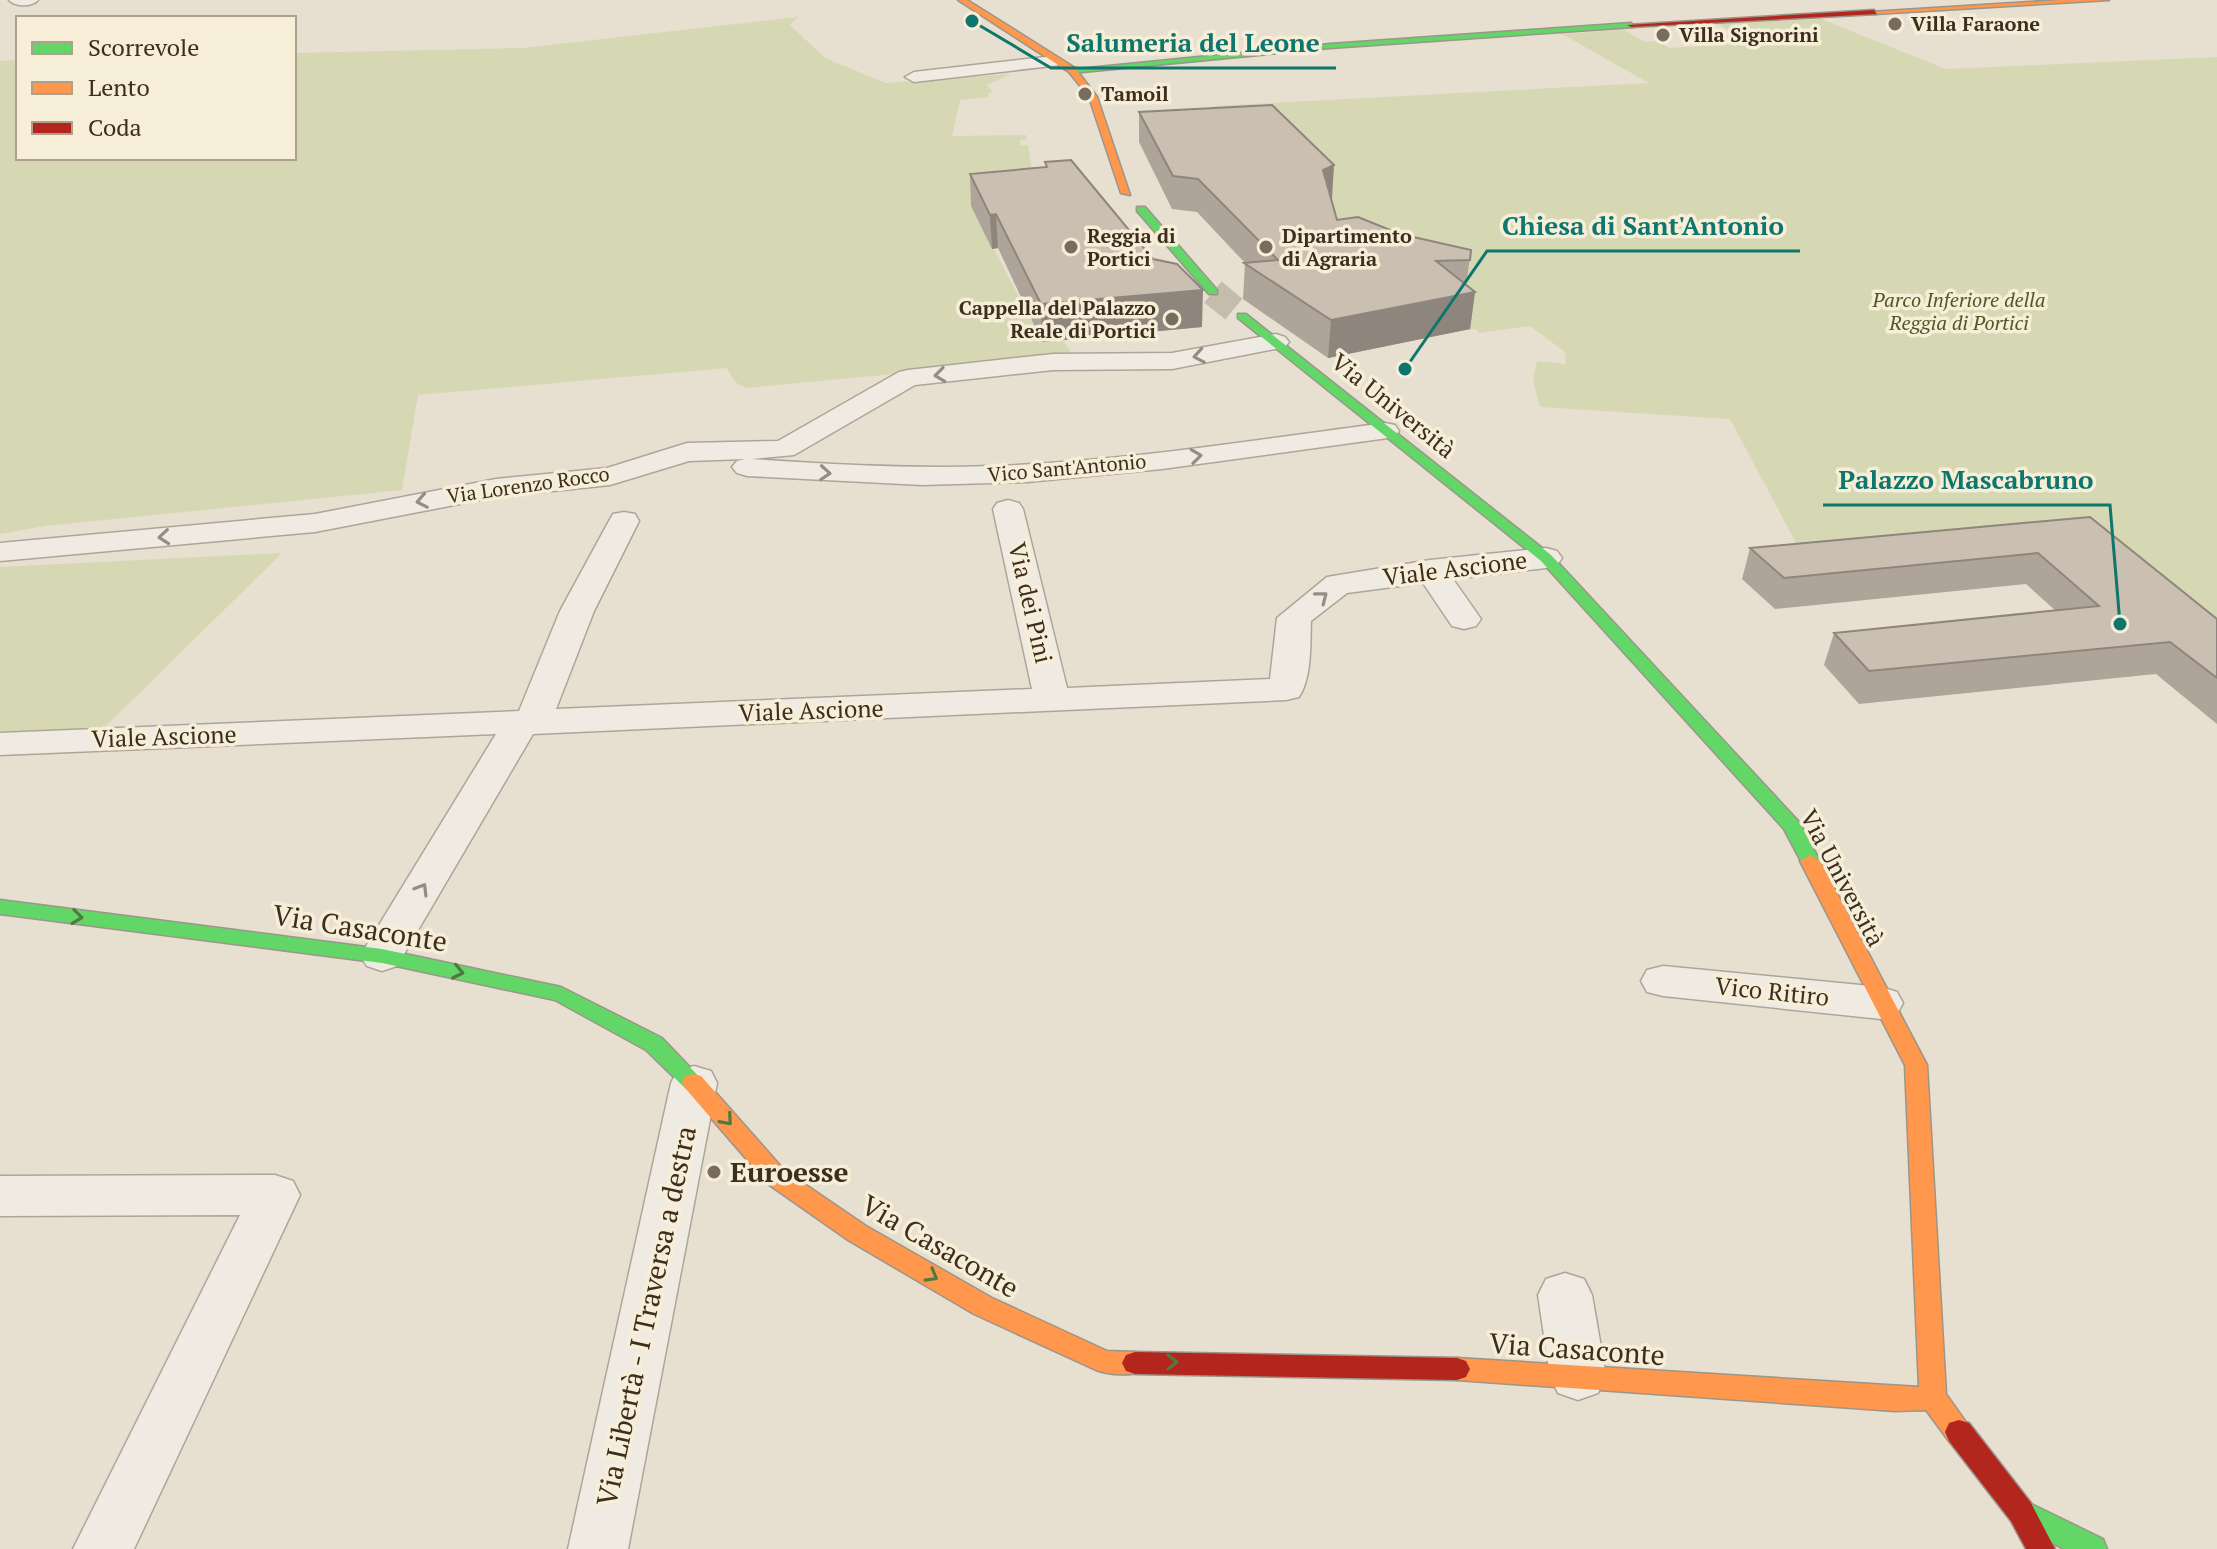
<svg xmlns="http://www.w3.org/2000/svg" width="2217" height="1549" viewBox="0 0 2217 1549" font-family="'PT Serif',serif">
<style>
.green{fill:#d6d7b3}
.lines{fill:none;stroke-linecap:round;stroke-linejoin:round}
.primary-tunnel{stroke:#c5bcae;stroke-width:27;stroke-dasharray:27 14;stroke-linecap:butt}
.street-casing{stroke:#ada599;stroke-width:3}
.fast-casing{stroke:#9c958a;stroke-width:3}
.slow-casing{stroke:#9c958a;stroke-width:3}
.jam-casing{stroke:#9c958a;stroke-width:3}
.street{fill:#efebe3;fill-rule:evenodd}
.fast{fill:#63d668;fill-rule:evenodd}
.slow{fill:#ff974d;fill-rule:evenodd}
.jam{fill:#b3261e;fill-rule:evenodd}
.wall{fill:#afa499}
.shaded-wall{fill:#8e867d}
.building{fill:#cbbfb2;stroke:#8e867d;stroke-width:2}
.oneway{stroke:#968c82}
.oneway2{stroke:#4e7a40}
.poi-dot{fill:#786c5e;stroke:#f7eed8;stroke-width:3}
.labels{text-anchor:middle;stroke-width:7;stroke-linejoin:round;paint-order:stroke}
.far-poi-label{font-size:20px;font-weight:bold;fill:#3d2e20;stroke:#f7eed8;text-anchor:start}
.far-park-label{font-size:20px;font-style:italic;fill:#4d5a26;stroke:#f7eed8}
.far-street-label{font-size:20px;fill:#3d2e20;stroke:#f7eed8}
.street-label{font-size:24px;fill:#3d2e20;stroke:#f7eed8}
.near-street-label{font-size:28px;fill:#3d2e20;stroke:#f7eed8}
.near-poi-label{font-size:28px;font-weight:bold;fill:#3d2e20;stroke:#f7eed8;text-anchor:start}
.leader{fill:none;stroke:#0f766e;stroke-width:3}
.callout-dot{fill:#0f766e;stroke:#f7eed8;stroke-width:3}
.callout-label{font-size:26px;text-anchor:middle;font-weight:bold;fill:#0f766e;stroke:#f7eed8;stroke-width:7;stroke-linejoin:round;paint-order:stroke}
</style>
<rect width="100%" height="100%" fill="#e7e0d1"/>
<g class="green">
<path d="M798,17L790,25L825,58L886,83L1011,74L987,85L993,93H988L989,97L960,100L952,136L1026,135L1027,139L1020,140V145H1028L1035,190L972,207L1042,341L1063,340L1073,357L746,388L735,382L727,368L418,395L402,490L45,526L0,534V61L18,60V158H294V53L522,48Z"/>
<path d="M1821,19L1946,69L2217,57V651L2084,545L1810,569L1730,419L1540,407L1533,380L1537,361L1566,364L1565,352L1530,326L1479,333L1476,329L1455,332L1383,285L1239,137L1213,106L1649,83L1562,34L1624,30L1645,42L1655,41L1670,48L1752,43L1718,24Z"/>
<path d="M282,553L103,729L0,736V567Z"/>
</g>
<g class="lines">
<path class="primary-tunnel" d="M1213,292L1242,316"/>
<g class="street-casing">
<g id="street">
<path d="M9,0H38C32,7 15,7 9,0Z"/>
<path d="M1054,56L1063,61L1060,65L914,82L905,77L914,72Z"/>
<path d="M1276,334L1285,337L1289,342L1285,347L1172,369L1053,370L915,385L794,455L752,459C831,464 911,469 990,466C1122,462 1254,440 1385,423L1395,425L1399,431L1395,437L1162,469L1027,482L922,485L747,476L737,473L732,467L737,461L745,459L689,461L610,485L496,497L315,532L0,561V543L315,514L496,479L607,468L687,443L778,441L899,372L908,370L1053,354L1172,353Z"/>
<path d="M1008,500L1019,503L1023,509L1067,688L1270,679L1277,618L1327,577L1430,560L1546,548L1557,551L1562,558L1557,565L1546,568L1453,579L1481,619L1476,626L1464,629L1452,626L1423,583L1347,593L1311,621C1310,645 1312,677 1299,697L1286,700L533,734L397,966L382,971L367,966L360,956L496,734L0,755V733L519,711L560,611L609,521L613,514L624,512L635,514L639,521L594,611L556,709L1032,689L993,509L997,503Z"/>
<path d="M1663,966L1881,987L1897,992L1903,1003L1897,1014L1881,1019L1663,996L1647,992L1641,981L1647,970Z"/>
<path d="M694,1066L711,1071L717,1083L628,1549H568L671,1083L677,1071Z"/>
<path d="M275,1175L293,1181L300,1195L134,1549H73L240,1215L0,1216V1176Z"/>
<path d="M1565,1273L1584,1279L1592,1295L1606,1376L1598,1393L1578,1400L1558,1393L1550,1376L1538,1295L1546,1279Z"/>
</g>
</g>
<g class="fast-casing">
<g id="fast">
<path d="M1631,23L1634,27L1330,48L1072,73L1068,70L1330,44Z"/>
<path d="M1137,207H1145L1217,290V294H1209L1137,211Z"/>
<path d="M1238,314H1246L1551,555L1799,822L1820,861L1817,865H1803L1784,829L1541,561L1238,318Z"/>
<path d="M0,900L382,949L561,987L662,1038L704,1082L701,1088L693,1090L685,1088L646,1050L555,1000L382,963L0,914Z"/>
<path d="M2021,1499L2103,1539L2107,1549H2064L2011,1521L2007,1512L2011,1503Z"/>
</g>
</g>
<g class="slow-casing">
<g id="slow">
<path d="M958,0H967L1075,68L1097,97L1130,195L1121,193L1089,97L1069,72Z"/>
<path d="M2062,0H2109L1874,14L1870,12Z"/>
<path d="M1810,855L1820,861L1927,1065L1946,1394L1973,1432L1969,1441L1959,1444L1949,1441L1926,1410L1895,1411L1457,1380L1448,1377L1444,1369L1448,1361L1457,1358L1919,1387L1905,1065L1800,861Z"/>
<path d="M693,1074L701,1076L784,1170L866,1226L992,1298L1107,1351L1135,1352L1144,1355L1148,1363L1144,1371C1130,1376 1110,1375 1096,1370L974,1314L848,1240L768,1184L685,1088L682,1082L685,1076Z"/>
</g>
</g>
<g class="jam-casing">
<g id="jam">
<path d="M1874,10L1877,14L1631,27L1627,25Z"/>
<path d="M1135,1352L1457,1358L1466,1361L1470,1369L1466,1377L1457,1380L1135,1374L1126,1371L1122,1363L1126,1355Z"/>
<path d="M1959,1420L1969,1423L2031,1503L2055,1549H2026L2011,1521L1949,1441L1945,1432L1949,1423Z"/>
</g>
</g>
<use href="#street" class="street"/>
<use href="#fast" class="fast"/>
<use href="#slow" class="slow"/>
<use href="#jam" class="jam"/>
</g>
<g class="wall">
<path d="M1139,112L1334,165L1331,198L1337,220L1471,250L1466,285L1475,292L1470,329L1328,358L1243,299L1245,263L1197,212L1172,209L1139,142Z"/>
<path d="M1045,162L1202,327L1042,342L998,248L992,249L971,206L970,174L1046,167Z"/>
<path d="M2090,517L2217,619V724L2156,674L1859,704L1824,665L1834,633L2056,611L2026,584L1775,609L1742,579L1750,548Z"/>
</g>
<g class="shaded-wall">
<path d="M1334,165L1332,198L1321,203L1323,170Z"/>
<path d="M996,214L998,248L992,249L990,215Z"/>
<path d="M1203,290L1202,327L1042,342L1041,304Z"/>
<path d="M1475,292L1470,329L1328,358L1331,320Z"/>
</g>
<g class="building">
<path d="M1272,105L1334,165L1323,170L1337,220L1358,217L1400,234L1471,250L1470,260L1436,261L1475,292L1331,320L1244,263L1278,260L1198,179L1173,176L1139,112Z"/>
<path d="M1071,160L1153,259L1177,264L1203,290L1041,304L996,214L990,215L970,174L1047,167L1045,162Z"/>
<path d="M2090,517L2217,619V678L2170,642L1869,671L1834,633L2099,606L2038,553L1784,578L1750,548Z"/>
</g>
<defs><path id="oneway-chevron" d="M-2-3.5L2.5 0L-2 3.5" fill="none" stroke-width="1.6" stroke-linecap="round" stroke-linejoin="round" transform="scale(2)"/></defs>
<g class="oneway">
<use href="#oneway-chevron" transform="translate(1199 356) rotate(170)"/>
<use href="#oneway-chevron" transform="translate(940 375) rotate(173)"/>
<use href="#oneway-chevron" transform="translate(1196 456) rotate(-7)"/>
<use href="#oneway-chevron" transform="translate(825 473) rotate(4)"/>
<use href="#oneway-chevron" transform="translate(422 501) rotate(169)"/>
<use href="#oneway-chevron" transform="translate(164 537) rotate(175)"/>
<use href="#oneway-chevron" transform="translate(1322 597) rotate(-38)"/>
<use href="#oneway-chevron" transform="translate(422 889) rotate(-59)"/>
</g>
<g class="oneway2">
<use href="#oneway-chevron" transform="translate(77 917) rotate(7)"/>
<use href="#oneway-chevron" transform="translate(458 972) rotate(12)"/>
<use href="#oneway-chevron" transform="translate(727 1120) rotate(49)"/>
<use href="#oneway-chevron" transform="translate(932 1276) rotate(30)"/>
<use href="#oneway-chevron" transform="translate(1172 1362)"/>
</g>
<g class="poi-dot">
<circle cx="1895" cy="24" r="8"/>
<circle cx="1663" cy="35" r="8"/>
<circle cx="1085" cy="94" r="8"/>
<circle cx="1071" cy="247" r="8"/>
<circle cx="1266" cy="247" r="8"/>
<circle cx="1172" cy="319" r="8"/>
<circle cx="714" cy="1172" r="8"/>
</g>
<g class="labels">
<g class="far-poi-label">
<text x="1911" y="31">Villa Faraone</text>
<text x="1679" y="42">Villa Signorini</text>
<text x="1101" y="101">Tamoil</text>
<text x="1087" y="243">Reggia di<tspan x="1087" dy="23">Portici</tspan></text>
<text x="1282" y="243">Dipartimento<tspan x="1282" dy="23">di Agraria</tspan></text>
<text x="1156" y="315" text-anchor="end">Cappella del Palazzo<tspan x="1156" dy="23">Reale di Portici</tspan></text>
</g>
<g class="far-park-label">
<text x="1959" y="307">Parco Inferiore della<tspan x="1959" dy="23">Reggia di Portici</tspan></text>
</g>
<g class="far-street-label">
<text transform="translate(1067 468) rotate(-5)" y="7">Vico Sant'Antonio</text>
<text transform="translate(528 485) rotate(-8)" y="7">Via Lorenzo Rocco</text>
</g>
<g class="street-label">
<text transform="translate(1393 406) rotate(39)" y="8">Via Università</text>
<text transform="translate(1455 569) rotate(-7)" y="8">Viale Ascione</text>
<text transform="translate(1030 603) rotate(77)" y="8">Via dei Pini</text>
<text transform="translate(811 711) rotate(-2)" y="8">Viale Ascione</text>
<text transform="translate(164 737) rotate(-2)" y="8">Viale Ascione</text>
<text transform="translate(1842 878) rotate(62)" y="8">Via Università</text>
<text transform="translate(1772 992) rotate(6)" y="8">Vico Ritiro</text>
</g>
<g class="near-street-label">
<text transform="translate(360 928) rotate(9)" y="10">Via Casaconte</text>
<text transform="translate(940 1246) rotate(30)" y="10">Via Casaconte</text>
<text transform="translate(646 1316) rotate(-78)" y="10">Via Libertà - I Traversa a destra</text>
<text transform="translate(1577 1349) rotate(4)" y="10">Via Casaconte</text>
</g>
<g class="near-poi-label">
<text x="730" y="1182">Euroesse</text>
</g>
</g>
<path class="leader" d="M972 21L1051 68H1336M1405 369L1487 251H1800M2120 624L2110 505H1823"/>
<g class="callout-dot">
<circle cx="972" cy="21" r="8"/>
<circle cx="1405" cy="369" r="8"/>
<circle cx="2120" cy="624" r="8"/>
</g>
<g class="callout-label">
<text x="1193" y="52">Salumeria del Leone</text>
<text x="1643" y="235">Chiesa di Sant'Antonio</text>
<text x="1966" y="489">Palazzo Mascabruno</text>
</g>
<rect x="16" y="16" width="280" height="144" fill="#f7eed8" stroke="#ada18e" stroke-width="2"/>
<rect x="32" y="42" width="40" height="12" fill="#63d668" stroke="#ada18e" stroke-width="2"/>
<text x="88" y="56" font-size="24" fill="#3d2e20">Scorrevole</text>
<rect x="32" y="82" width="40" height="12" fill="#ff974d" stroke="#ada18e" stroke-width="2"/>
<text x="88" y="96" font-size="24" fill="#3d2e20">Lento</text>
<rect x="32" y="122" width="40" height="12" fill="#b3261e" stroke="#ada18e" stroke-width="2"/>
<text x="88" y="136" font-size="24" fill="#3d2e20">Coda</text>
</svg>
